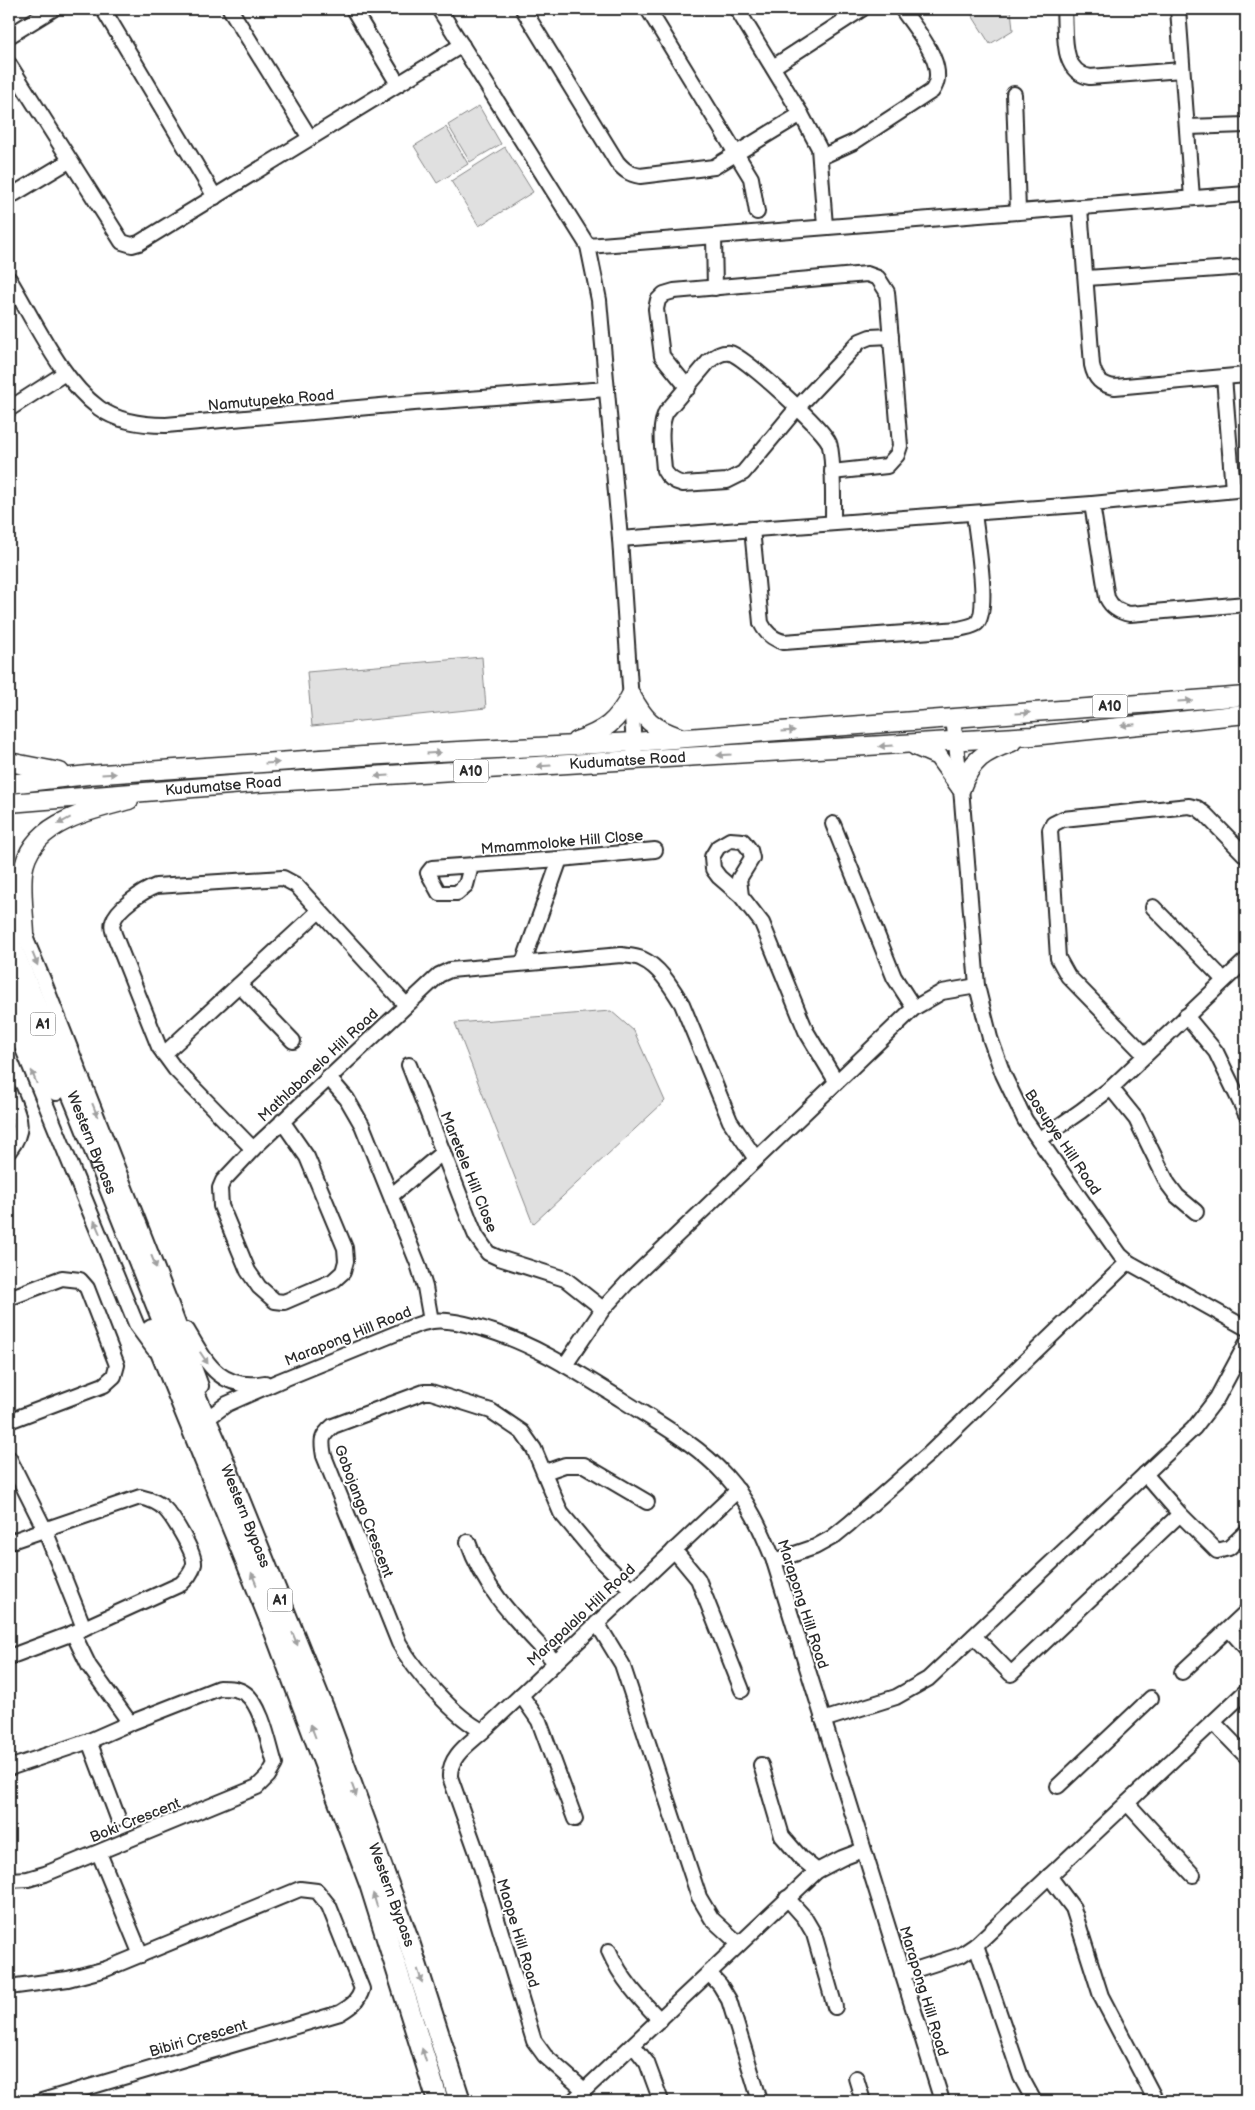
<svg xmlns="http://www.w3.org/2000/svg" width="1255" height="2110" viewBox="0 0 1255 2110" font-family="'Balsamiq Sans',sans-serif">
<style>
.green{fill:#e0e0e0;stroke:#868686}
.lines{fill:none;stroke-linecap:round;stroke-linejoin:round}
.minor-casing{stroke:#2b2b2b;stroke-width:18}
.major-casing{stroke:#2b2b2b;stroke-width:21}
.highway-casing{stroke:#2b2b2b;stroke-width:24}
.minor{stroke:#fff;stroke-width:14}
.major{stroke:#fff;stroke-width:18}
.highway{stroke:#fff;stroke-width:20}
.oneway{fill:#a0a0a0}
.labels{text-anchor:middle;stroke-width:4;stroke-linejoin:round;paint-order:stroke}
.shield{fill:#fff;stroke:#6b6b6b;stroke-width:1}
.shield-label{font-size:14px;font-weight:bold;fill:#2b2b2b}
.street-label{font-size:15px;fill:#2b2b2b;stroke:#fff}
</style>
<rect width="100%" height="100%" fill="#fff"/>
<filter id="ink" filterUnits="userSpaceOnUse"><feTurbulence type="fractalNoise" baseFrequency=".02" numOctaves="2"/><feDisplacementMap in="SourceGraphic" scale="10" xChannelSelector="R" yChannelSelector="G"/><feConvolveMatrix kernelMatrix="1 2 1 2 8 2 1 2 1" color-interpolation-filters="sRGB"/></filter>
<g filter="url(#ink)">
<g class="green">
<path d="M968,9H1011L1013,30L990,44Z"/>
<path d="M479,106L501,144L470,162L448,125Z"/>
<path d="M446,127L468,164L437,183L414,146Z"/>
<path d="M505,147L533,192L479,226L451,181Z"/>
<path d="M482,657L486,708L312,726L307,672Z"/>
<path d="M611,1011L634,1031L665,1101L533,1224L455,1023Z"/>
</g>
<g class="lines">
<g class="minor-casing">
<g id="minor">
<path d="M103,9L215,197"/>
<path d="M230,9L310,138"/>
<path d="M353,9L398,84"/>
<path d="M439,9L588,246L599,300L620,539L635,760"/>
<path d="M523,9L617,162C624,170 629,174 640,176L714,167L801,114"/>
<path d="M648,9L751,178L757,212"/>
<path d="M737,9L801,114L819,148L825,226"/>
<path d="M1064,9C1066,33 1060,72 1090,77L1182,70"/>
<path d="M1178,9L1192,198"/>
<path d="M9,36L53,9"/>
<path d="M9,64L122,242L132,245L139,243L462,45"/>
<path d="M773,67L862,9"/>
<path d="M1014,94L1018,211"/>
<path d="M1188,127L1246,125"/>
<path d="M821,157L854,142L932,91C950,67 916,30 902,9"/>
<path d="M9,197L69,161"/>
<path d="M1080,208L1092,365C1095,379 1101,385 1115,387L1246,375"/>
<path d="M714,237L715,288"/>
<path d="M588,246L1246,194"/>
<path d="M1087,278L1246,267"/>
<path d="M9,279C34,320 61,380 99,408C118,422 143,425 166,425L414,403L607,389"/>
<path d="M1224,377L1233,490"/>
<path d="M688,388L662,356L656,309L658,300L664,294L674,291L867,274L878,278L887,292L900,446L897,455L887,466L832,472"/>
<path d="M9,409L65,373"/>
<path d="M1092,504L1107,598C1112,608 1119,612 1130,614L1246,604"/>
<path d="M833,523C833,507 834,456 829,443C823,428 744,356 730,353C721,352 716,356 709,361L666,412C658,430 663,451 664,470C668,478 675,482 683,484L727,481L743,473L797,408L860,341L870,337L891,336"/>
<path d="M752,529L761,623C766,633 772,639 784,642L959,629C965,627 972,627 977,623C990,610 976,533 974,513"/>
<path d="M620,539L1092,504L1246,489"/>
<path d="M953,718L961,788L977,986L990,1038L1003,1074L1025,1120L1120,1255L1128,1262L1246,1328"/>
<path d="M833,824L894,977L914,1008"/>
<path d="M471,866L466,885L457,893H439L428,873L432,868L560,859L655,850"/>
<path d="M741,896L739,879L752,858L750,850L743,841L730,840L718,847L712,857L713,869L719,877L741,896L762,923L806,1031L836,1081"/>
<path d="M9,899L44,982L170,1302L201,1386"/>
<path d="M1153,907L1224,980"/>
<path d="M523,963L560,859"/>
<path d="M239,985L293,1041"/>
<path d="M9,1015L137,1326L154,1349"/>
<path d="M1186,1016L1216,1052L1246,1114"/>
<path d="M164,1054L319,911"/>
<path d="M1145,1055L1068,976L1058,958L1050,830L1053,824L1063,819L1189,806L1197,808L1205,814L1246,856"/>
<path d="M409,1065L471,1224L476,1236L488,1253L499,1258L565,1279L603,1309"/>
<path d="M328,1077L347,1099L362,1125L418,1264L425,1287L431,1321"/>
<path d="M1111,1088L1136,1119L1168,1184L1177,1196L1196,1212"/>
<path d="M9,1092C19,1117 27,1128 9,1151"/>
<path d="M282,1121L307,1157L345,1248L346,1261L343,1272L333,1281L284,1302L275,1301L259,1287L248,1271L221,1206L220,1188L223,1181L253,1149L439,975L450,970L621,955C628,956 636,956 642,959C660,967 672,988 682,1004L730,1121L756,1159"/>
<path d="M1039,1140L1081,1111L1111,1088L1246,960"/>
<path d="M253,1149L175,1069L159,1047L114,934C113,930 111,926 113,922C117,908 143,891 156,886L283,878L296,885L406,1005"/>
<path d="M392,1195L443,1152"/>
<path d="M9,1298L62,1278L80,1280L87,1288L117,1365L114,1376L104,1385L9,1421"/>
<path d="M187,1330C207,1364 220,1391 265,1383"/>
<path d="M565,1365L603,1309L627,1283L914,1008L942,992L977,986"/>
<path d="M212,1415L227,1404L279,1381L414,1326C419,1324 426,1322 432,1321C447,1319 463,1323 477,1327C530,1341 576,1371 622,1400C658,1423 697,1444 726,1476C748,1500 762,1531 774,1561L942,2101"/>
<path d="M9,1458L45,1530L84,1628"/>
<path d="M545,1472L565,1465H584L647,1502"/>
<path d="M1145,1474L1180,1514L1217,1551L1229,1548L1246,1532"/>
<path d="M9,1542L140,1497C149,1499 158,1502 165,1509C173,1517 195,1553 194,1564C192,1573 187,1578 181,1584L73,1633L9,1657"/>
<path d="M468,1542C485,1592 520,1624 555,1662"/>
<path d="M674,1550L698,1579L742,1690"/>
<path d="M774,1561L815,1547L833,1537L849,1524L930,1453L1128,1262"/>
<path d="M597,1623L622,1664L699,1897L712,1919L739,1944"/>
<path d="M1229,1629L1246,1648"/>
<path d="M73,1633L89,1666L130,1723"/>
<path d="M974,1636L1011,1674L1180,1514"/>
<path d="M1182,1672L1246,1612"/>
<path d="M521,1695L539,1721L575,1819"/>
<path d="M823,1720L896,1697L928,1679L1194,1428L1217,1398L1246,1344"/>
<path d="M1213,1722L1246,1756"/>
<path d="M483,1731C455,1718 414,1670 399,1643L324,1456C321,1440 321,1436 333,1426L424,1392H431L491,1411L522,1432L534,1449L561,1513L597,1556L632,1590"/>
<path d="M89,1741L118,1818"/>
<path d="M761,1765L782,1836L801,1858L817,1871"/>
<path d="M9,1768L89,1741L130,1723L219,1688C229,1688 238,1688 246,1694C262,1706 269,1745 275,1764L268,1776L257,1787L45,1874L28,1879L9,1880"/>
<path d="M1058,1786L1151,1698"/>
<path d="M1127,1803L1193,1875"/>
<path d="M99,1853L141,1955"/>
<path d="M1049,1876L1073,1908L1101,1996L1156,2101"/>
<path d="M787,1898L804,1917L814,1934L835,2007"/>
<path d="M976,1945L1021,2077L1034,2101"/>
<path d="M609,1951C621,1979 639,1998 660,2020"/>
<path d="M709,1973L720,1985L729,2000L760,2101"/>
<path d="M902,1974L961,1955L976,1945L1246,1691"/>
<path d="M9,1987L68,1979L106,1969L300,1889L317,1891L329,1906L362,1989C358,2002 351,2006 340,2013L42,2101"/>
<path d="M633,2045L647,2063L661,2101"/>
<path d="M856,2078L863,2101"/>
<path d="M584,2090L545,2056L534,2041L476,1850L450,1777C449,1756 469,1744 483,1731L738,1490"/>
<path d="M573,2101L817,1871L842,1858L863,1850"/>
</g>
</g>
<g class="major-casing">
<g id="major">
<path d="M631,695C644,719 652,728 679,737"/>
<path d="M576,741C605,731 617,722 631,695"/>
<path d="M915,746L938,756L961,788"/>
<path d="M9,762L60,772"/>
<path d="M9,784L88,775L363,756L634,742L1246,696"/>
<path d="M961,788C972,759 984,752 1012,742"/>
<path id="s1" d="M9,803L255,783L1032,736L1246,714"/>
<path d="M25,934C24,914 21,891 23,872C30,822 90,811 129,800"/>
</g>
</g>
<g class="highway-casing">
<g id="highway">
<path id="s2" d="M9,941L78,1108L167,1331L219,1450L324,1710L408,1939L460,2101"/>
<path d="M9,981L56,1090"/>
<path d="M152,1330L274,1629L370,1884L438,2101"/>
</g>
</g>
<use href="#minor" class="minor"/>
<use href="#major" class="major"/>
<use href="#highway" class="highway"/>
</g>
<defs><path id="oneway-solid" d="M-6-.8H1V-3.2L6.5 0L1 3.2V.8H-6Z" transform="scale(1.25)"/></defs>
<g class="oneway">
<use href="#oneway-solid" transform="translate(1185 701) rotate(-4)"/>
<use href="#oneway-solid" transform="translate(1023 713) rotate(-4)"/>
<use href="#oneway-solid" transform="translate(1128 725) rotate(174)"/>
<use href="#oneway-solid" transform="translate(788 731) rotate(-4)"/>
<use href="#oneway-solid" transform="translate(886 746) rotate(177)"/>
<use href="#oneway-solid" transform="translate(434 753) rotate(-3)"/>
<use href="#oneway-solid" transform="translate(724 755) rotate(176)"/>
<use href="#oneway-solid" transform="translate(272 763) rotate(-4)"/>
<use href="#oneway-solid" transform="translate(544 766) rotate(176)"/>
<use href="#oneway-solid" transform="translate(109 774) rotate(-4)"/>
<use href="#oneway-solid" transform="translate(382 776) rotate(177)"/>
<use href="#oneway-solid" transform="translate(64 821) rotate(152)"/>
<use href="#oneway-solid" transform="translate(35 959) rotate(68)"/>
<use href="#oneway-solid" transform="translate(34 1077) rotate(-112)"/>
<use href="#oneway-solid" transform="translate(95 1110) rotate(68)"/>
<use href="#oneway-solid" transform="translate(97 1227) rotate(-113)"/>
<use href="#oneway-solid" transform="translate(154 1262) rotate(68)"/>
<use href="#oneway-solid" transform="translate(204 1358) rotate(56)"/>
<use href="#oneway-solid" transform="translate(254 1579) rotate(-112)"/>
<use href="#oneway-solid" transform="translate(295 1639) rotate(68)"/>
<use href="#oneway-solid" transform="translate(313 1731) rotate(-111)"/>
<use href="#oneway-solid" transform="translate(354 1790) rotate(70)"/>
<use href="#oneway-solid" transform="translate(375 1900) rotate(-107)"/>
<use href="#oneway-solid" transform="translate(420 1976) rotate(72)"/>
<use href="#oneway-solid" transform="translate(424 2055) rotate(-107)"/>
</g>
</g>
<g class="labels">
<g class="shield">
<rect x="1092.5" y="694.5" width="35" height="23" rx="4"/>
<rect x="453.5" y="759.5" width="35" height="23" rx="4"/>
<rect x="30.5" y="1012.5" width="25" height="23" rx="4"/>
<rect x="267.5" y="1588.5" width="25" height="23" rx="4"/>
</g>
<g class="shield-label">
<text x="1110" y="711">A10</text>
<text x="471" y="776">A10</text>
<text x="43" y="1029">A1</text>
<text x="280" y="1605">A1</text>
</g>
<g class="street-label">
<text transform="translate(271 400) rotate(-5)" y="5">Namutupeka Road</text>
<text dy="5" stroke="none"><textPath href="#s1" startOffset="620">Kudumatse Road</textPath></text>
<text dy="5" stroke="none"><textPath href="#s1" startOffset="215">Kudumatse Road</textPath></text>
<text transform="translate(562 842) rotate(-5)" y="5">Mmammoloke Hill Close</text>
<text transform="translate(318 1065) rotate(-43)" y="5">Mathlabanelo Hill Road</text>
<text transform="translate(1063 1142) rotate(56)" y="5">Bosupye Hill Road</text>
<text dy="5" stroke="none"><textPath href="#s2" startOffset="218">Western Bypass</textPath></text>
<text transform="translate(469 1172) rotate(68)" y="5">Maretele Hill Close</text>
<text transform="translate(348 1336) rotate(-22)" y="5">Marapong Hill Road</text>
<text transform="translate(364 1511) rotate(69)" y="5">Gobojango Crescent</text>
<text dy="5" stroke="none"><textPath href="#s2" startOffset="622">Western Bypass</textPath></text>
<text transform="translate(803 1604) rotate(72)" y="5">Marapong Hill Road</text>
<text transform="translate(581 1615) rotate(-43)" y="5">Marapalalo Hill Road</text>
<text transform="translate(135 1820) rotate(-22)" y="5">Boki Crescent</text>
<text dy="5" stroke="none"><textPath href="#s2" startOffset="1028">Western Bypass</textPath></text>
<text transform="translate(518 1933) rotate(73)" y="5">Maope Hill Road</text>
<text transform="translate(924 1991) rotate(73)" y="5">Marapong Hill Road</text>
<text transform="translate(198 2038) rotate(-16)" y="5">Bibiri Crescent</text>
</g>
</g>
<rect width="1255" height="2110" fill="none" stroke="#fff" stroke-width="30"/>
<rect x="15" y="15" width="1225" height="2080" fill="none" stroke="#2b2b2b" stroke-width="2" filter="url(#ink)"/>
</svg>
